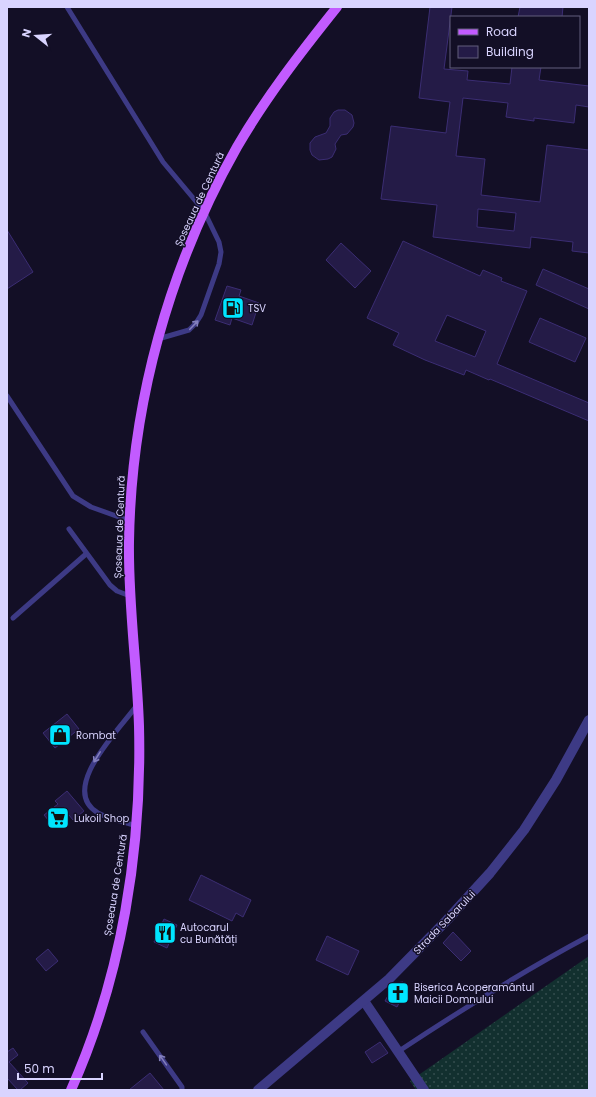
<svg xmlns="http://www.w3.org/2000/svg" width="596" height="1097" viewBox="0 0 596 1097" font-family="Poppins,sans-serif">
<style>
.grass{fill:url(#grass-dots)}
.building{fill:#241b47;stroke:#3b2d73;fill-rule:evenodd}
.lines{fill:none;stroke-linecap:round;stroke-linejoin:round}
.lane{stroke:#3d3a85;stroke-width:5}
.street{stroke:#3d3a85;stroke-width:10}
.primary{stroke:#c25bff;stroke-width:10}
.oneway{stroke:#837fbc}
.labels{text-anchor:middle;stroke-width:3;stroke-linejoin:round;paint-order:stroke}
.street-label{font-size:10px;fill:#d9d4ff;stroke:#130f26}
.poi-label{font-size:10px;fill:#d9d4ff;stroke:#130f26;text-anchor:start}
</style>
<defs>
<pattern id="grass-dots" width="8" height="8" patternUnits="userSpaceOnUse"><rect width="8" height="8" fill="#12302f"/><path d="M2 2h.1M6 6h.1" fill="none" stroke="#344d4e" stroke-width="1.8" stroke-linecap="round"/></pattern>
</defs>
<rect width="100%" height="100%" fill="#130f26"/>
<path class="grass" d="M589,956V1090H416L410,1081Z"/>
<g class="building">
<path d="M430,7H452L444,69L468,71L467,80L510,84L512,67H541L539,80L589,86V107L576,105L574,123L534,118V121L506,117L508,103L463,98L456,156L485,159L481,195L540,202L547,145L589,150V253L572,251L573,242L531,237L530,248L433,237L437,205L381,199L391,126L446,133L450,102L419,98ZM478,209L516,213L514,231L477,227Z"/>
<path d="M520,7H563L562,17H518Z"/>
<path d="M338,110H345L352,115L354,123L353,127L347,134L341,135L335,144L336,149L332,157L328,159L319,160L312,155L310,150V143L315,137L326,133L330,126V118L334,112Z"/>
<path d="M7,230L33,272L7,289Z"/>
<path d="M403,241L480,276L483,270L502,278L501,281L527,291L497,364L589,403V421L490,379L489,380L466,370L464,375L425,360L393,345L399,333L367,318ZM447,315L486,331L475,357L435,341Z"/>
<path d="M341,243L371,271L355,288L326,260Z"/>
<path d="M543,269L589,289V309L536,285Z"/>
<path d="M227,286L241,290L239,296L259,303L252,325L232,318L230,325L215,320Z"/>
<path d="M540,318L586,338L575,362L529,342Z"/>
<path d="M67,714L79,729L55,748L43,733Z"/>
<path d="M67,791L84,811L73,820L69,815L54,827L44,815L58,804L55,801Z"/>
<path d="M201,875L251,900L243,917L236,913L232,921L189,900Z"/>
<path d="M164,919L177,925L167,948L154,942Z"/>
<path d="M453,932L471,951L461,961L443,943Z"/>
<path d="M327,936L359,951L348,975L316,960Z"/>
<path d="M48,949L58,961L46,971L36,959Z"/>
<path d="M403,982L408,990L406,995L402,997L397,1007L385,1001L395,983Z"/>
<path d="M380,1042L388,1053L372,1063L365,1052Z"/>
<path d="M13,1048L18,1055L9,1062L28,1083L20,1090H18L7,1078V1052Z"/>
<path d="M150,1073L164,1090H129Z"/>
</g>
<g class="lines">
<g class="lane">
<path d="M67,7L163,162L204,211L219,242L221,252L219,264L201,315L196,323L189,330L158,339"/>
<path d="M7,396L73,496L91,507L130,521"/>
<path d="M69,529L110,585L117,591L130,596"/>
<path d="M13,618L86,554"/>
<path d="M136,826C124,822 109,819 98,813C57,789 122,727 137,705"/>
<path d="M143,1032L182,1087V1090"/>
<path d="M399,1051C461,1010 523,971 589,936"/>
</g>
<g class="street">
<path d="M364,1001L424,1090"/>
<path d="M258,1090L389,979L447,920L490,873L524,830L556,780L589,720"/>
</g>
<path class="primary" d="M71,1090C122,976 142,849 139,726C137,664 128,604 129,542C131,404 169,267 237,147C266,97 301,52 337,7"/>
</g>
<defs><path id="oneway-shaft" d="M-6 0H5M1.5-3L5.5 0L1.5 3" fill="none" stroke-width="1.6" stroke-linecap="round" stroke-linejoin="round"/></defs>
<g class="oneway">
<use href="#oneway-shaft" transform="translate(194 325) rotate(-46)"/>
<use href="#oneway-shaft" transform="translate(97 757) rotate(122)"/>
<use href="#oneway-shaft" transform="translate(163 1060) rotate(-125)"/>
</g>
<defs>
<g id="fuel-square" transform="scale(1.15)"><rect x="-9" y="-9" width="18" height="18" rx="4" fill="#00e5ff" stroke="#130f26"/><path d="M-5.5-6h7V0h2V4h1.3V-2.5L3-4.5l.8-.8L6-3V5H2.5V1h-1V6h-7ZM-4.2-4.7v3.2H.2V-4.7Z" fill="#111"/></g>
<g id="shop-square" transform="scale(1.15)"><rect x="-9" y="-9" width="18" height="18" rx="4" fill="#00e5ff" stroke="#130f26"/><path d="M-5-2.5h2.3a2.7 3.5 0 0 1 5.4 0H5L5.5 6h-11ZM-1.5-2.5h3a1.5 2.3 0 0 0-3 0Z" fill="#111"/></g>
<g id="supermarket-square" transform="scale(1.15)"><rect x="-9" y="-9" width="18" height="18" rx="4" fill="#00e5ff" stroke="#130f26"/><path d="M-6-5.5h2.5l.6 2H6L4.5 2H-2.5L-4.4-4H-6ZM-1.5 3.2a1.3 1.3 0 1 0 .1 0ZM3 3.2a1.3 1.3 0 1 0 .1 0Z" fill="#111"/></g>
<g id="restaurant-square" transform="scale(1.15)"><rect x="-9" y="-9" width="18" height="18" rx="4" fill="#00e5ff" stroke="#130f26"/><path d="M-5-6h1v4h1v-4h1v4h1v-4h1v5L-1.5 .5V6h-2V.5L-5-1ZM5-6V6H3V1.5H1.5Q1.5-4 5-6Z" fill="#111"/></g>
<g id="church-square" transform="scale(1.15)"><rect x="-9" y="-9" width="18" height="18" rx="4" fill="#00e5ff" stroke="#130f26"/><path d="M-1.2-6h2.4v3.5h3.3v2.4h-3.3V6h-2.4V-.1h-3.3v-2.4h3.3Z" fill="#111"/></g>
</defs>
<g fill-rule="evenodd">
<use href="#fuel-square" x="233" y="308"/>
<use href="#shop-square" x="60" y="735"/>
<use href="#supermarket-square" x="58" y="818"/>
<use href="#restaurant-square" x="165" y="933"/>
<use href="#church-square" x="398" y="993"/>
</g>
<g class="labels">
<g class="street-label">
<text transform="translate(199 199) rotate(-65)" y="4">Șoseaua de Centură</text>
<text transform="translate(119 527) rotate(-88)" y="4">Șoseaua de Centură</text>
<text transform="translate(115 885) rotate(-81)" y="4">Șoseaua de Centură</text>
<text transform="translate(444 922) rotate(-46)" y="4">Strada Sabarului</text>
</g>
<g class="poi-label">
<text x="248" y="312">TSV</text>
<text x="76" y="739">Rombat</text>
<text x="74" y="822">Lukoil Shop</text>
<text x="180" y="931">Autocarul<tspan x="180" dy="12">cu Bunătăți</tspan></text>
<text x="414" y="991">Biserica Acoperamântul<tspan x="414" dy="12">Maicii Domnului</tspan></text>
</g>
</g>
<rect width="596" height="1097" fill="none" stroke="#d9d4ff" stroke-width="16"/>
<rect x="450" y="16" width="130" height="52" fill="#130f26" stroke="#625e7d"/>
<rect x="458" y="29" width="20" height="6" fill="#c25bff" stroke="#625e7d"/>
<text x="486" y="36" font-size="12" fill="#d9d4ff">Road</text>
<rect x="458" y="46" width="20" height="12" fill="#241b47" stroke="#625e7d"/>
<text x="486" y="56" font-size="12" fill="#d9d4ff">Building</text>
<g transform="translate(36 36) rotate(287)" stroke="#130f26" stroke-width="3" paint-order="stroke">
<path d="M0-3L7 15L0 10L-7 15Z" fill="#d9d4ff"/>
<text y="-6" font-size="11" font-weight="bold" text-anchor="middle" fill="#d9d4ff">N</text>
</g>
<path d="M18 1073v6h84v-6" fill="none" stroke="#d9d4ff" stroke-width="2"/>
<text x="24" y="1073" font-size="12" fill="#d9d4ff" stroke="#130f26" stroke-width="3" paint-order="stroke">50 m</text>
</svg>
